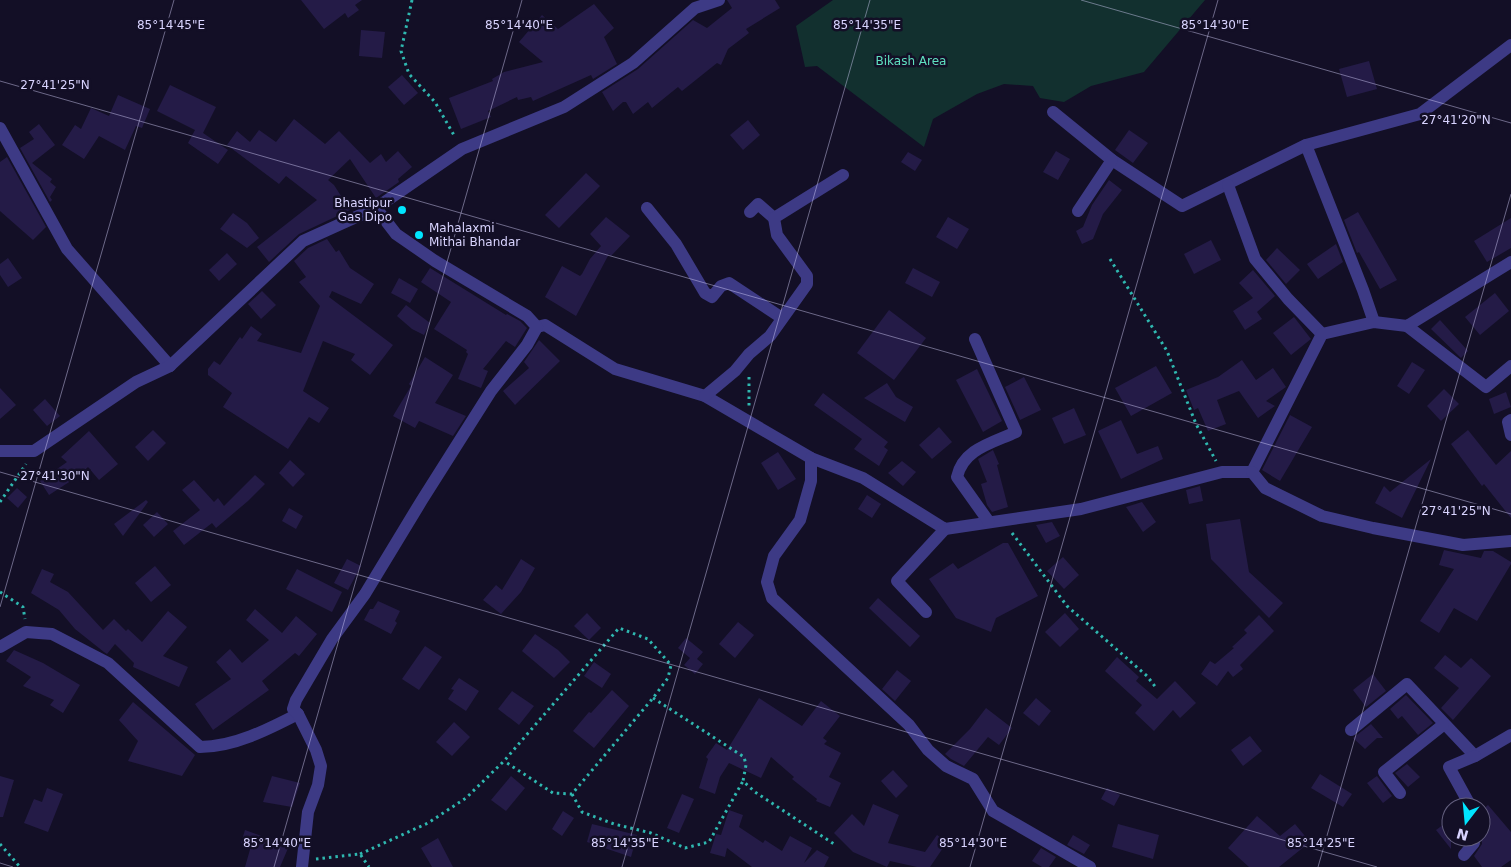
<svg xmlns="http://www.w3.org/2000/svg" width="1511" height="867" viewBox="0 0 1511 867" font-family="'DejaVu Sans',sans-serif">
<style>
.green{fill:#12302f}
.building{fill:#241b47}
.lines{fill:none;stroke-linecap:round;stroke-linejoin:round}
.path{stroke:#2fb8b0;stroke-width:3;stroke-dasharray:2.5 4;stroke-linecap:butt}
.minor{stroke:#3d3a85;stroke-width:12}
.ticks{fill:none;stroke:#d9d4ff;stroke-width:1;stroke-opacity:0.45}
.poi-dot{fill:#00e5ff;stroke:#130f26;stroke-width:2}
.labels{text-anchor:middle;stroke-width:5;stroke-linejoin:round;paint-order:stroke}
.park-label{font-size:12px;fill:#5fe0c0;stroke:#130f26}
.poi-label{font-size:12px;fill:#d9d4ff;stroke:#130f26;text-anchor:end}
.ticks-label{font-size:12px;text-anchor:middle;fill:#d9d4ff;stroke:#130f26;stroke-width:5;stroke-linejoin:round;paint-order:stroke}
</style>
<rect width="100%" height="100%" fill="#130f26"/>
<path class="green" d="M833,0H1205L1144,72L1091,86L1064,102L1040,98L1033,86L1004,84L977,94L933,119L924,147L817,66L805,67L796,26Z"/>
<g class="building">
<path d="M301,0H362L355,5L359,10L348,18L345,13L324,29Z"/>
<path d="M727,0H775L780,8L746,29L749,33L728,49L721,65L717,63L682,91L678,87L652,108L648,102L633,114L626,102H623L613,111L602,92L638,69L693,20L707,28L732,8Z"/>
<path d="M594,4L614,28L604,37L617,64L593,79L591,75L533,101L531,97L518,100L517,97L488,111L491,117L461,129L449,98L493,81L492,79L504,72L543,62L519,42L542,15L558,29Z"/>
<path d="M361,30L385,32L382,58L359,56Z"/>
<path d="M1369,61L1377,89L1347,97L1339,69Z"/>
<path d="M402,75L418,93L404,105L388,87Z"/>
<path d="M170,85L216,107L203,133L228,150L218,164L188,143L195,130L157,111Z"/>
<path d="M118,95L150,109L142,128L136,126L125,150L99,136L84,159L62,145L75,125L81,129L91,108L109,116Z"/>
<path d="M294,119L325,144L339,131L370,163L381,154L386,162L398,151L412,167L398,179L399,182L376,198L350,159L328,180L334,185L350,210L299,234L269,262L257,247L317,200L286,176L279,184L227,145L237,131L250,142L259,130L276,142Z"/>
<path d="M748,120L760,135L743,150L730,135Z"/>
<path d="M39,124L55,145L32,163L52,179L50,182L56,187L50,197L52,200L50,202L20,148L34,139L29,132Z"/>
<path d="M1129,130L1148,143L1133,163L1115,150Z"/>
<path d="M1056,151L1070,159L1058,180L1043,172Z"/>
<path d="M908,152L922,160L915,171L901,162Z"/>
<path d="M7,157L46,227L33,240L0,211V162Z"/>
<path d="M586,173L600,186L559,228L545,215Z"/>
<path d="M1109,180L1122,190L1103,214L1093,239L1082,244L1076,231L1083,227L1092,205Z"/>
<path d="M1358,212L1397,280L1380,289L1359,252L1357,253L1344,220Z"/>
<path d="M233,213L247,223L259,238L247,248L220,229Z"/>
<path d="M606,217L630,236L611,256L609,254L576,316L545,297L562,266L580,276L582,274L590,259L601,246L590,234Z"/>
<path d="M948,217L969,229L957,249L936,237Z"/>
<path d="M1511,218V248L1487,262L1474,241Z"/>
<path d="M327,239L336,252L339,250L350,268L374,284L361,304L332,291L329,297L393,345L370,375L351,360L355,354L323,341L303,391L329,408L319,423L309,417L288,449L223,407L232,393L208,375V369L214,361L220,365L240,337L242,339L251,326L262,334L257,341L301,353L320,306L299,282L306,277L294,261L308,248Z"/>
<path d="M1211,240L1221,260L1194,274L1184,254Z"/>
<path d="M1336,244L1343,262L1318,279L1307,264Z"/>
<path d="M1277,248L1300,270L1286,284L1266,260Z"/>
<path d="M227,253L237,264L219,281L209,270Z"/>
<path d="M8,258L22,278L8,287L0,275V264Z"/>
<path d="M430,268L506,315L507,314L520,321L527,328L515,347L506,341L483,369L488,371L481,388L458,379L468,354L466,352L467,350L434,329L451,302L421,282Z"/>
<path d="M913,268L940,282L932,297L905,283Z"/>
<path d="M1253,270L1275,296L1257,312L1262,319L1245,330L1233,311L1253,298L1239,283Z"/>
<path d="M399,278L418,289L410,303L391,293Z"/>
<path d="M262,291L276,305L261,319L248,304Z"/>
<path d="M1495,293L1509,311L1480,335L1465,317Z"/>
<path d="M406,305L430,323L424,335L412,329L397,316Z"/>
<path d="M889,310L926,338L894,380L857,353Z"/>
<path d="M1294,317L1311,339L1291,355L1273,333Z"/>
<path d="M1440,320L1468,351L1461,358L1431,329Z"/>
<path d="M539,340L560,361L515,405L503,391L529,368L524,362Z"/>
<path d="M425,357L453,375L435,403L466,416L453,436L419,421L415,428L393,416L411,386L409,384Z"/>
<path d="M1242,360L1256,380L1273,368L1286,387L1266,401L1275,406L1258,418L1239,391L1217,400L1226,424L1208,431L1198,408L1194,410L1186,390L1218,377Z"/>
<path d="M1412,362L1425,370L1409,394L1397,386Z"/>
<path d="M1156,366L1172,393L1131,416L1115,388Z"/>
<path d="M977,369L1002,421L983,432L956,380Z"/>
<path d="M1024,377L1041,410L1020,420L1005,387Z"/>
<path d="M887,383L896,397L913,407L905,422L864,398Z"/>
<path d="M0,388L16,405L0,419Z"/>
<path d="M1444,389L1459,404L1441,421L1427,406Z"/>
<path d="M1506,392L1511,407L1494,414L1489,399Z"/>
<path d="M823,393L888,442L884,447L888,450L879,466L854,449L862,439L814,405Z"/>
<path d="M45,399L60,416L47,426L33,410Z"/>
<path d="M1074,408L1086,435L1064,444L1052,418Z"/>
<path d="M1290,415L1312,427L1280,481L1262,470Z"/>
<path d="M1121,420L1137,454L1158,446L1163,459L1121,479L1098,431Z"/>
<path d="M939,427L952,442L932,459L919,445Z"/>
<path d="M153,430L166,443L148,461L135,447Z"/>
<path d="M1468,430L1496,465L1511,451V518L1484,484L1482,486L1451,444Z"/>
<path d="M89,431L118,464L99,480L88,467L80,475L49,495L40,481L67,462L61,457Z"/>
<path d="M993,450L999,464L997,465L1008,507L992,512L987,505L981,484L987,482L978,459Z"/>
<path d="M778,452L796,479L778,490L761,463Z"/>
<path d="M1431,459L1402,518L1375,503L1384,486L1390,492Z"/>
<path d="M290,460L305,474L293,487L279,473Z"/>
<path d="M902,461L916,472L903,486L888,473Z"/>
<path d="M255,475L265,484L248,501L216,528L212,523L184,545L173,531L200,510L182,490L194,480L214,502L218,498L224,506Z"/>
<path d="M1200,486L1203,501L1189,504L1186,490Z"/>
<path d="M17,488L27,497L18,508L7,498Z"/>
<path d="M867,495L881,504L872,518L858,509Z"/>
<path d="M146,500L148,502L123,536L114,524Z"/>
<path d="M1142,502L1156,522L1143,532L1126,507Z"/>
<path d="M289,508L303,516L296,529L282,521Z"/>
<path d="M157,512L168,524L154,537L143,525Z"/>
<path d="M1240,519L1249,572L1283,603L1269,618L1211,559L1206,524Z"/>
<path d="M1052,522L1060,536L1046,543L1036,525Z"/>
<path d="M1003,543H1008L1038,596L996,618L991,632L956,618L929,579L953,563L958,569Z"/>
<path d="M1444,550L1481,558L1484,551H1493L1511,562V564L1477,621L1454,608L1439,633L1420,621L1454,569L1439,565Z"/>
<path d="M1063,557L1079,575L1064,589L1047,571Z"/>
<path d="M347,559L361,566L348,590L334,583Z"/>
<path d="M521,559L535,568L521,592L501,614L483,600L496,585L502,590Z"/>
<path d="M155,566L171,585L151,602L135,583Z"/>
<path d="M42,569L54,574L50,582L68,592L103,630L114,619L126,631L128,629L142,642L168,611L187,627L163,656L188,667L179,687L133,667L134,663L115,644L107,654L104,652L75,629L59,610L31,593Z"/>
<path d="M297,569L342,592L332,612L286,589Z"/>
<path d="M878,598L920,636L910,647L869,608Z"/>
<path d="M378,601L400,611L395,621L397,623L391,634L364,620L370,609H373Z"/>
<path d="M255,609L282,633L296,616L317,634L299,656L295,653L262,681L269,690L213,730L195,704L231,679L216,662L230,649L242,663L269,640L246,620Z"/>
<path d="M587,613L601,628L589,640L574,626Z"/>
<path d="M1065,613L1079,629L1060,647L1045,632Z"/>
<path d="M1259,615L1274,631L1240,665L1243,669L1233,677L1228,671L1217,686L1201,674L1210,661L1215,664L1234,648L1232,647L1247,633L1244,630Z"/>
<path d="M738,622L754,635L735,658L719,644Z"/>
<path d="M535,634L558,650L570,662L554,678L522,651Z"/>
<path d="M686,638L703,652L697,659L703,664L695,674L684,665L690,658L678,648Z"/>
<path d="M425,646L442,657L419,690L402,679Z"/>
<path d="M14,650L43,663L80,685L63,713L50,705L54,700L23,686L31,677L6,661Z"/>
<path d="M1445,655L1461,668L1471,658L1491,676L1453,720L1441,708L1459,688L1434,668Z"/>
<path d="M1117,657L1139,677L1136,681L1157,699L1175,681L1196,703L1180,718L1173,710L1154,731L1135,713L1142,705L1105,671Z"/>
<path d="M594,662L611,674L602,688L584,676Z"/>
<path d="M897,670L911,681L895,701L882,689Z"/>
<path d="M1373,674L1386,691L1366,707L1353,690Z"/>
<path d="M459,678L479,691L466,711L448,699L454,690L451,689Z"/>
<path d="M612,690L629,706L594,748L573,731L589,712L591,713Z"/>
<path d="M512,691L534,706L519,725L498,709Z"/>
<path d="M1406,695L1433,723L1418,735L1402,716L1398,719L1390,709Z"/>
<path d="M759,698L802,726L821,701L840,716L823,738L827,741L824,744L841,753L829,777L841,783L830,807L816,801L817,799L792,779L794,777L771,757L761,778L729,763L720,777L715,794L699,788L708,759L706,757L716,743L727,750Z"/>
<path d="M1036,698L1051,711L1039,726L1023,713Z"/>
<path d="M133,702L195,755L182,776L128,761L138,741L119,720Z"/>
<path d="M986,708L1012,728L999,745L988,737L964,766L951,759L945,754L970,729Z"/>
<path d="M454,722L470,737L452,756L436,742Z"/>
<path d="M1371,724L1383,738H1377L1365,749L1353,738Z"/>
<path d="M1250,736L1262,751L1243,766L1231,750Z"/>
<path d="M1407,764L1420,777L1408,787L1395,773Z"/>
<path d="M893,770L908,786L896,798L881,781Z"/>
<path d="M1320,774L1352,794L1343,807L1311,788Z"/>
<path d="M0,776L14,780L3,817H0Z"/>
<path d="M272,776L300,783L292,807L263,802Z"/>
<path d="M511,776L525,788L506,811L491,800Z"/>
<path d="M1377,776L1392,796L1383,803L1367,783Z"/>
<path d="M47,788L63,794L48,832L24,823L34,799L42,802Z"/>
<path d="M1107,788L1120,795L1114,806L1101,799Z"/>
<path d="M682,794L694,799L679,833L667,828Z"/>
<path d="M873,804L899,815L888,843L925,852L937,835L947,842L930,867H917L890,861L887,867L853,852L834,833L852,814L864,826Z"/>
<path d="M1488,805L1511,832V860L1501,867H1482L1474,856L1482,844L1481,811Z"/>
<path d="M729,810L743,815L739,827L763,843L765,840L782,851L790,836L812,848L804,863L817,850L829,857L824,867H752L727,848L725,857L710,853L716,834L721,835Z"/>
<path d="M563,811L574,818L562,836L552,829Z"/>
<path d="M1257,816L1280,836L1295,824L1310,842L1279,867H1249L1228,848Z"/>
<path d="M1451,819V849L1436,830Z"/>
<path d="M592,824L637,835L631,857L587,842Z"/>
<path d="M1118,824L1159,835L1153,859L1112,847Z"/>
<path d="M245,830L289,846L280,867H245L251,846L241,843Z"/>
<path d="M1073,835L1090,845L1084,854L1067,845Z"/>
<path d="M438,838L453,867H432L421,848Z"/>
<path d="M1041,848L1056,857L1049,867H1042L1032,861Z"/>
</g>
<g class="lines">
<g class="path">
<path d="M412,0L401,51L409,74L435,102L455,137"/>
<path d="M1110,259L1167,351L1196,424L1216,461"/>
<path d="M749,377V406"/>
<path d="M0,502L26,464"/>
<path d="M1012,533L1067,606L1147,676L1157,689"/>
<path d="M0,592L23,607L25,619"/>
<path d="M653,698L744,757L746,765L743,781L755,792L834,844"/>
<path d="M572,794L582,812L614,824L651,833L685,848L709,842L743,781"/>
<path d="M0,844L20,867"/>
<path d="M360,854L428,823L466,798L504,761L619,628L648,639L671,665L668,678L653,698L572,794L553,793L504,761"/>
<path d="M316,859L360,854L369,867"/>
</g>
<g class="minor">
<path d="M1053,112L1112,160L1182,206L1306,145L1420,114L1511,45"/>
<path d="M0,128L67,249L170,366"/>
<path d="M1306,145L1363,290L1374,322"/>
<path d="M1228,185L1255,259L1288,299L1322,334"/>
<path d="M647,208L676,244L705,293L712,297L721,286L729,283L782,318"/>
<path d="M1078,211L1112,160"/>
<path d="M750,212L758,204L774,218"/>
<path d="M1407,326L1486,387L1511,366"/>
<path d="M537,327L545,325L615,369L705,396L811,458L863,478L945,529L1081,509L1222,472H1252L1322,334L1374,322L1407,326L1511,262"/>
<path d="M975,339L1016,432C992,443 963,449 957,477L989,522"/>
<path d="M705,396L735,371L749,354L770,336L807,284V276L777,235L774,218L843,175"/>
<path d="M1511,420L1508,422L1511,435"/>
<path d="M0,451H34L136,382L170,366L303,241L376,208L462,149L564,107L633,63L695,8L719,0"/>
<path d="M811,458V481L800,520L774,556L767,582L772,598L909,725L928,750L946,766L973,779L993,811L1090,867"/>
<path d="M1252,472L1265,488L1322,516L1373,528L1463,545L1511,541"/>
<path d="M926,612L897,581L945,529"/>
<path d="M0,647L26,632L52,634L108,663L200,747C234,747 269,729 298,714"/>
<path d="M1351,730L1407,684L1475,756L1511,735"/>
<path d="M1400,793L1384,772L1443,725"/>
<path d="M1471,807L1449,767L1475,756"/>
<path d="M1464,855L1474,843L1472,837"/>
<path d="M302,867L308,812L318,785L321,766L316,750L298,714L293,709L296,700L332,639L365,594L422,500L491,391L527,345L537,327L527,316L435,261L396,234L376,208"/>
</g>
</g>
<path class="ticks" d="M1081,0L1511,123M0,81L1511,514M0,472L1377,867M0,607L174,0M0,863L13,867M274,867L522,0M622,867L870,0M970,867L1218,0M1318,867L1511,194"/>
<g class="poi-dot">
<circle cx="402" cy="210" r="5"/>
<circle cx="419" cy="235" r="5"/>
</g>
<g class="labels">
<g class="park-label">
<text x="911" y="65">Bikash Area</text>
</g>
<g class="poi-label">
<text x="392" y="207">Bhastipur<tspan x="392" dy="14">Gas Dipo</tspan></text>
<text x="429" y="232" text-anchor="start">Mahalaxmi<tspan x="429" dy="14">Mithai Bhandar</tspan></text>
</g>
</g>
<g class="ticks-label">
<text x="171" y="29">85°14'45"E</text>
<text x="519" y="29">85°14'40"E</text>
<text x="867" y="29">85°14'35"E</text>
<text x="1215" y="29">85°14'30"E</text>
<text x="55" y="89">27°41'25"N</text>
<text x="1456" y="124">27°41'20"N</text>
<text x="55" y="480">27°41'30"N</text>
<text x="1456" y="515">27°41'25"N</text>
<text x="277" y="847">85°14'40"E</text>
<text x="625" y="847">85°14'35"E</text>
<text x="973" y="847">85°14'30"E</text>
<text x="1321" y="847">85°14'25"E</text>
</g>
<g transform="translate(1466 822) rotate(196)"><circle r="24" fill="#130f26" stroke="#625e7d"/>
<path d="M0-4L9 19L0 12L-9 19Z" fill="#00e5ff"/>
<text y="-8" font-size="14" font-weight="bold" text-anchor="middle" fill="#d9d4ff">N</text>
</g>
</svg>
